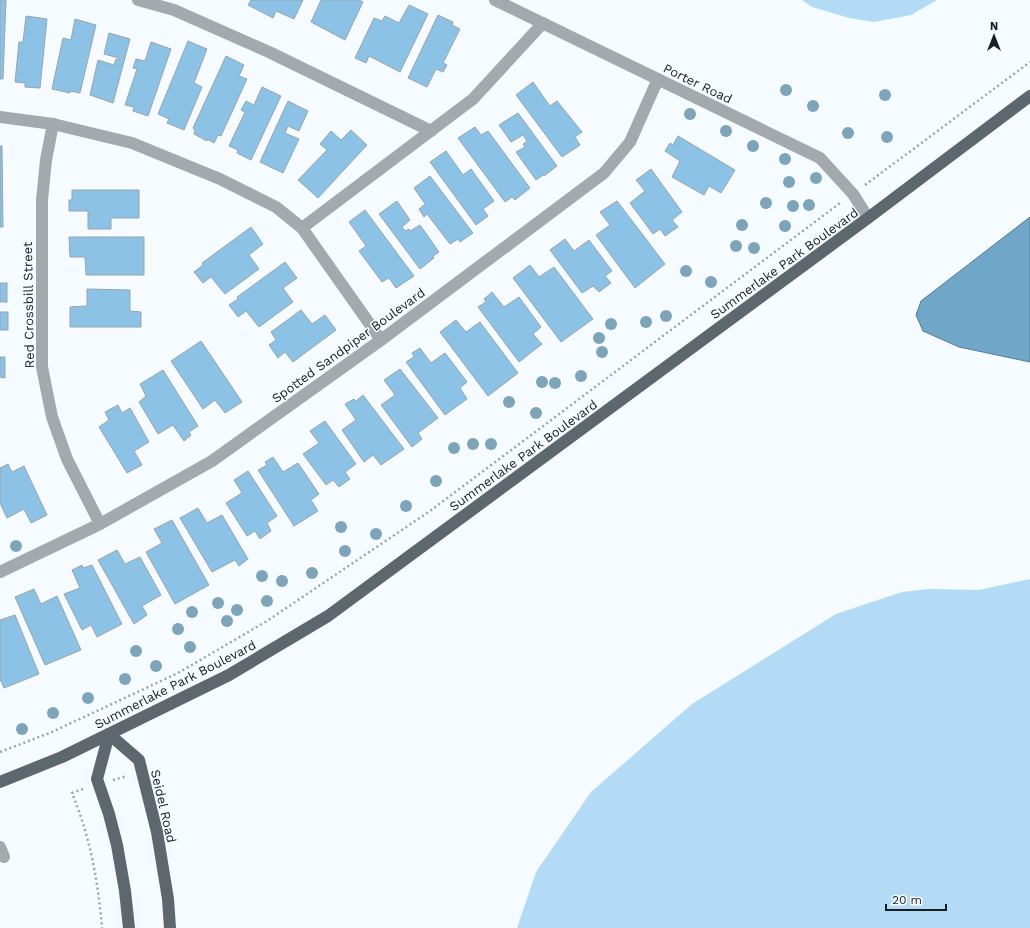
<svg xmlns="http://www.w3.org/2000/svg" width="1030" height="928" viewBox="0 0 1030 928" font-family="'Work Sans',sans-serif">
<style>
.green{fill:#b3dbf5}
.water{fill:#70a6c8;stroke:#567d96}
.building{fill:#8bc2e5;stroke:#98a5ad}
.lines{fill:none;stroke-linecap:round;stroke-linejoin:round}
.path{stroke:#9ea4a7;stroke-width:2.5;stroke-dasharray:2 3;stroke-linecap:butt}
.minor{stroke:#a3a9ad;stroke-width:12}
.major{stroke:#5d676e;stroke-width:12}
.tree{fill:#7da4b8}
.labels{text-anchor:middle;stroke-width:3;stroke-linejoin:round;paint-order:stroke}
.street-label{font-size:13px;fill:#191e21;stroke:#f5fbff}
</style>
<rect width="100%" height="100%" fill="#f5fbff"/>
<g class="green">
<path d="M802,0H937L911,15L874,22L849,18L812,7Z"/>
<path d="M1030,579V928H517L536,872L591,792L692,704L836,614L902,592L929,589L979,590Z"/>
</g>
<path class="water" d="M1030,217V362L959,347L923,331L916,315L921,301Z"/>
<g class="building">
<path d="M0,0H6L3,79H0Z"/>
<path d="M251,0H303L294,19L276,11L273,18L248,5Z"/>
<path d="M321,0H359L363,2L345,40L311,22Z"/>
<path d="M409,5L428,14L400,72L369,56L366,63L355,58L374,18L382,21L385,16L399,23Z"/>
<path d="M438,15L453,22L452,25L460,29L443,63L447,65L443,72L436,69L427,87L408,78Z"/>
<path d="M26,16L47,19L40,88L25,87V83L15,82L19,42H23Z"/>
<path d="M75,19L96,25L80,93L70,91V93L52,89L63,38L71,40Z"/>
<path d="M109,33L130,39L113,103L90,95L98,60L114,65L116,59L119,60V58L104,54Z"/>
<path d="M188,41L207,49L194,83L202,87L184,130L167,123L169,119L158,114Z"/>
<path d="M151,42L171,49L148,116L133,111L134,107L125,105L137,69L133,68L136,59L145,61Z"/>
<path d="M226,56L244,65L239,76L247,79L221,136L218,135L214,143L207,139V141L194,134L195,130L193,128Z"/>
<path d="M533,82L550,106L557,101L582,132L575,137L580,145L562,157L516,95Z"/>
<path d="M262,87L281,96L251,160L237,153L238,150L229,146L245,112L241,110L246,101L254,105Z"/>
<path d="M288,101L308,111L299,131L288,126L285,133L299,139L283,173L260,162Z"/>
<path d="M518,113L557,166L544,176L543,175L536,180L516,152L525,147L523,144L527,141L523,135L511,142L499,125Z"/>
<path d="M475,127L481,135L488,131L530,188L515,200L512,197L505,202L458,138Z"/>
<path d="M351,130L367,145L318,198L298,180L327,150L320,144L331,131L341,140Z"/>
<path d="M678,136L735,170L721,193L709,186L704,195L672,177L680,161L665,151L670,143L673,145Z"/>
<path d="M0,146H2L3,227H0Z"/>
<path d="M446,151L463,175L471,169L494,201L483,209L488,216L476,225L430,162Z"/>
<path d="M651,169L682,212L672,220L678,227L665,236L660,229L653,234L630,203L645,191L636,180Z"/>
<path d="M430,176L473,233L460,242L458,239L450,244L427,214L424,217L419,209L425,204L414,188Z"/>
<path d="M72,190H139V218H111V229H88V211H69V200H72Z"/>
<path d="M397,201L410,220L402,227L405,231L409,229L410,231L420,225L439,252L433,256L434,258L420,269L379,214Z"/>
<path d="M617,201L665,264L635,288L596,235L610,225L600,212Z"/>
<path d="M365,210L414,276L396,288L389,278L382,282L359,251L366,246L349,222Z"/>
<path d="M251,227L263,244L249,255L259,269L225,294L211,277L203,283L194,272L203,265L202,263Z"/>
<path d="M69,237H144V275H86L85,257H70Z"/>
<path d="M565,239L574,251L589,240L612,271L605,276L611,283L599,292L593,286L582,293L550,250Z"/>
<path d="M285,262L297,278L283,288L293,302L259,327L246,311L238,317L229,305L238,299L237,297Z"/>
<path d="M530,265L539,277L554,267L593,319L561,342L513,278Z"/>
<rect x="0" y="283" width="7" height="19"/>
<path d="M87,289L130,290V311L141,312V327H70V307L87,306Z"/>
<path d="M492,292L504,307L519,297L541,327L533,334L542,344L519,362L478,307L486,302L484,299Z"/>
<path d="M301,310L312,324L325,315L336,330L293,362L285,352L278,358L269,345L276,340L271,332Z"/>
<rect x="0" y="312" width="8" height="18"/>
<path d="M456,320L466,332L480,322L518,373L488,396L440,332Z"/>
<path d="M201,341L242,402L225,413L215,400L203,409L171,361Z"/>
<path d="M420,348L431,363L445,353L467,382L460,388L467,399L445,415L406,362L414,357L412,353Z"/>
<path d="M0,357H5V378L0,377Z"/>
<path d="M400,369L438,418L418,433L422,439L412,447L381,405L395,395L384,380Z"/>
<path d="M163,370L198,426L189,432L191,435L184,441L173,425L158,434L139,402L146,396L140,384Z"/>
<path d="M363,395L404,449L381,465L373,455L364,462L342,430L356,420L345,404L354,399L356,401Z"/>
<path d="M118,405L122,413L130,408L149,442L134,451L142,465L127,473L99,427L109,420L105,412Z"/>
<path d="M325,421L356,464L345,472L350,479L339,487L333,480L326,485L303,454L319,443L310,431Z"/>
<path d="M273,457L283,472L298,463L319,494L311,500L318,511L294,526L258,470L267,465L265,462Z"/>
<path d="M8,464L12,472L24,466L47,515L31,523L24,509L7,518L0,503V468Z"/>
<path d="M248,471L277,516L267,523L271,531L260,539L255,531L247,536L226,503L242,493L234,480Z"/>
<path d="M198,508L207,523L222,515L248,559L239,566L235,560L212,572L180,518Z"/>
<path d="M172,520L209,585L175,604L146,552L162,543L154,529Z"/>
<path d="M117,550L125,564L140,557L161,595L142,606L147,615L134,624L98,560Z"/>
<path d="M82,565L83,568L92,565L122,624L97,637L91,625L82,630L64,594L80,588L72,570Z"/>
<path d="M34,589L41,604L57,596L81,650L45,665L15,597Z"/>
<path d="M15,615L39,674L4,688L0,679V620Z"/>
</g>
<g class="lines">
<g class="path">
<path d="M865,185L1030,62"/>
<path d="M0,752L52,732L178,673L267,621L430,511L840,203"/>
<path d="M113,780L127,776"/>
<path d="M83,789L72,793C90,837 98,880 102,928"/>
</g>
<g class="minor">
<path d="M138,0L174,10L269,52L431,131"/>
<path d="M495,0L820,158L853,194L868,218"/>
<path d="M0,117L53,124L132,143L220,179L276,207L302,228L381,340"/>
<path d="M53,124L46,160L42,200V367L52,417L67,459L100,524"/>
<path d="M302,228L473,99L543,23"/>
<path d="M0,572L100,524L212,461L381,340L604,173L630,142L658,79"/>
<path d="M0,847L4,857"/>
</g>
<g class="major">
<path d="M109,734L139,760L157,832L168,899L170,928"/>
<path d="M109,734L97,779L109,814L117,845L125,891L129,928"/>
<path d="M0,782L62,757L229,675L328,616L868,218L1030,96"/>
</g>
</g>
<g class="tree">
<circle cx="786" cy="90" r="6"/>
<circle cx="885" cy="95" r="6"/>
<circle cx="813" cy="106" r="6"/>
<circle cx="690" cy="114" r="6"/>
<circle cx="726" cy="131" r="6"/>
<circle cx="848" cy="133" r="6"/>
<circle cx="887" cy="137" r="6"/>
<circle cx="753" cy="146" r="6"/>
<circle cx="785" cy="159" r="6"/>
<circle cx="816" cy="178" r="6"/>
<circle cx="789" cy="182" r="6"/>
<circle cx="766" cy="203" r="6"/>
<circle cx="809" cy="205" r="6"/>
<circle cx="793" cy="206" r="6"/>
<circle cx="742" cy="225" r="6"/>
<circle cx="785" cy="226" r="6"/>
<circle cx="736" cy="246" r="6"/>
<circle cx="754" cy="248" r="6"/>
<circle cx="686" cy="271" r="6"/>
<circle cx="711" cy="282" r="6"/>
<circle cx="666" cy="316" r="6"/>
<circle cx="646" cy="322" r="6"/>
<circle cx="611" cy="324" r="6"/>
<circle cx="599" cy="338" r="6"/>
<circle cx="602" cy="352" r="6"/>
<circle cx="581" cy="376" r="6"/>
<circle cx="542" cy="382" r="6"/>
<circle cx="555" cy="383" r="6"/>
<circle cx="509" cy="402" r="6"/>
<circle cx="536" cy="413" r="6"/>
<circle cx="473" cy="444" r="6"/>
<circle cx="491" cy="444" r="6"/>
<circle cx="454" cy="448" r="6"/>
<circle cx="436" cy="481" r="6"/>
<circle cx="406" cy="506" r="6"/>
<circle cx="341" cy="527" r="6"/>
<circle cx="376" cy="534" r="6"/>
<circle cx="16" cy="546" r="6"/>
<circle cx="345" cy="551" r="6"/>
<circle cx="312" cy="573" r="6"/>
<circle cx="262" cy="576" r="6"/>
<circle cx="282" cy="581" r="6"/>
<circle cx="267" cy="601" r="6"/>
<circle cx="218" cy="603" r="6"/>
<circle cx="237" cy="610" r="6"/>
<circle cx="192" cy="612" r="6"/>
<circle cx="227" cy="621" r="6"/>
<circle cx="178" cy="629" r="6"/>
<circle cx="190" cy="647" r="6"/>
<circle cx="136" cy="651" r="6"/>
<circle cx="156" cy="666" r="6"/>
<circle cx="125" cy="679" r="6"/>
<circle cx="88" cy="698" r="6"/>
<circle cx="53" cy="713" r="6"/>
<circle cx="22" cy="729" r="6"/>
</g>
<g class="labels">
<g class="street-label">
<text transform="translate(698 83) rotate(26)" y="5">Porter Road</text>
<text transform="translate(784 263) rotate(-36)" y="5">Summerlake Park Boulevard</text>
<text transform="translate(28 305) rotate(-91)" y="5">Red Crossbill Street</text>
<text transform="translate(348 345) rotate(-36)" y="5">Spotted Sandpiper Boulevard</text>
<text transform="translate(523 455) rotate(-36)" y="5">Summerlake Park Boulevard</text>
<text transform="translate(175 684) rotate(-27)" y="5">Summerlake Park Boulevard</text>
<text transform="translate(164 806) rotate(77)" y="5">Seidel Road</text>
</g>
</g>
<g transform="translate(994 36)" stroke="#f5fbff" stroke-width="3" paint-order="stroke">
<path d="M0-3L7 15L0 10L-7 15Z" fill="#191e21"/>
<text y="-6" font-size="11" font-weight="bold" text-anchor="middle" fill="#191e21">N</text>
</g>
<path d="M886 904v6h60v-6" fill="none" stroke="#191e21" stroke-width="2"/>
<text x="892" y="904" font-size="12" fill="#191e21" stroke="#f5fbff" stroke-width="3" paint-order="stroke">20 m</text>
</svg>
